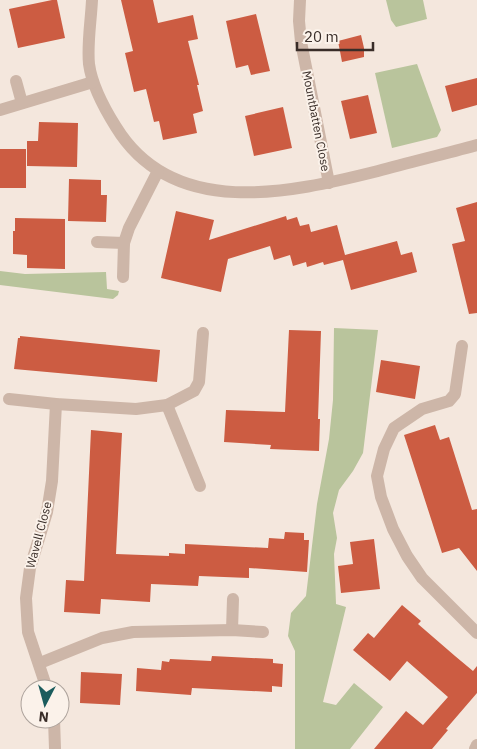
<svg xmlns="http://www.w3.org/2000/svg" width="477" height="749" viewBox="0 0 477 749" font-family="'IBM Plex Sans',sans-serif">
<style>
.green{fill:#b9c49c}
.building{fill:#cc5c42}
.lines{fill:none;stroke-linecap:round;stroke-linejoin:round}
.minor{stroke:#cdb6a8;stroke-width:12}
.labels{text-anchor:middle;stroke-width:4;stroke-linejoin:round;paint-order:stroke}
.street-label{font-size:12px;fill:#392d28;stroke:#fbf2ea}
</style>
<rect width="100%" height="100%" fill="#f4e7dd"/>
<g class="green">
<path d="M386,0H423L427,19L396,27L391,20Z"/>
<path d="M417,64L441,130L437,137L392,148L375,73Z"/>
<path d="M0,271L25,274L106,272L107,289L119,291L118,295L113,299L0,285Z"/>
<path d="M334,328L378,330L363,453L353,471L339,490L333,513L337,538L334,554L336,604L346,607L323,702L336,705L354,683L383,707L350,749H295V651L288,636L291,613L306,596L317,504L329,439L333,400Z"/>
</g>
<g class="building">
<path d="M52,0H57L65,38L18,48L9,9Z"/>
<path d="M121,0H153L158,23L193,15L198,39L188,41L199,85H197L203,111L193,114L197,133L163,140L159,121L154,122L146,89L134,92L125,53L133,51Z"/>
<path d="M256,14L270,71L251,75L248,65L236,68L226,21Z"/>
<path d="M361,35L364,48V57L342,62L338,41Z"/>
<path d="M477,78V105L452,112L445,86Z"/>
<path d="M368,95L377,133L350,139L341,101Z"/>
<path d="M283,107L292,148L254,156L245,116Z"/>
<path d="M39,122L78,123L77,167L27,166V141H38Z"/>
<rect x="0" y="149" width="26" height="39"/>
<path d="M69,179L101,180V195H107L106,222L68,221Z"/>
<path d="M477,202V313L469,314L452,244L465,241L456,208Z"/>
<path d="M176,211L214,220L209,240L286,216L287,220L297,217L300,226L309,224L311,232L337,225L345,255L397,241L401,255L412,252L417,272L351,290L343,260L324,265L323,262L307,267L306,262L293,266L290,255L274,260L270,246L228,259L221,292L161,278Z"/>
<path d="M15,218L65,219V269L27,268V255L13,254V231H15Z"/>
<path d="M289,330L321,331L318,419H320L319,451L270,449L271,445L224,442L226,410L285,412Z"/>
<path d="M20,336L160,350L157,382L14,369L18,338H20Z"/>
<path d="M381,360L420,366L415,399L376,392Z"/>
<path d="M435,425L440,440L449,437L472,510L477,509V571L459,548L442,553L404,435Z"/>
<path d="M91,430L122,433L116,554L169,556V553L185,554V544L268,548L269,538L284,539L285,532L304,533V540H309L307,572L249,568V578L199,576L198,586L151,584L150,602L101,599L100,614L64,612L66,580L84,581Z"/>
<path d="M374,539L380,589L341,593L338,566L353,564L350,542Z"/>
<path d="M402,605L421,621L418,624L455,656L473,671L477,666V693L446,729L448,730L432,749H374L406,711L423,725L448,697L407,661L390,681L353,650L368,633L374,638Z"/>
<path d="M212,656L273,659V663L283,664L282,687L272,686V692L192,688L191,695L136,691L137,668L161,670L162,661L169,662L170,659L211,661Z"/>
<path d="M81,672L122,674L120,705L80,703Z"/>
</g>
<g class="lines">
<g class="minor">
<path d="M92,0C91,21 87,44 89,64C92,86 104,108 116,127C173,220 290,193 378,171C411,162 444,154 477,145"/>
<path d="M300,0L299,21L301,42L329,183"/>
<path d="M16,81L22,103"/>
<path d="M0,110L93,82"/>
<path d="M97,242L124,243"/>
<path d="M123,277L124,243L129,228L158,171"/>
<path d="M462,346L455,394L449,401L422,409L394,428L384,449L377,476L381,497L393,529L407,556L422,578L477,633"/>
<path d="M9,399L56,404L136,409L167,405L194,391L199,382L203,333"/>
<path d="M167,405L200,486"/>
<path d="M232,630L233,599"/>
<path d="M40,663L102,638L133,632L232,630L263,632"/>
<path d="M47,689L28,632L26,598L30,568L47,512L52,481L56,404"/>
<path d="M54,719L55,749"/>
<path d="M475,749L477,745"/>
</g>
</g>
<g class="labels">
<g class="street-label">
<text transform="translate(316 121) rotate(79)" y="4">Mountbatten Close</text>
<text transform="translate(39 535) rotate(-75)" y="4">Wavell Close</text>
</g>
</g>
<g transform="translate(45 704) rotate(186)"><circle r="24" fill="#fbf2ea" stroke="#ada39c"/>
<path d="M0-4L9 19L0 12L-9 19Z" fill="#1b5c5d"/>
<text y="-8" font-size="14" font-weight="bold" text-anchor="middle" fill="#392d28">N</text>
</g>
<path d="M297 42v8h76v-8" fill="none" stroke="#392d28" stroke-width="2.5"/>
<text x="304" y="42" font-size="15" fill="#392d28" stroke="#fbf2ea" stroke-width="4" paint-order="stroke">20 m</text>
</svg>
